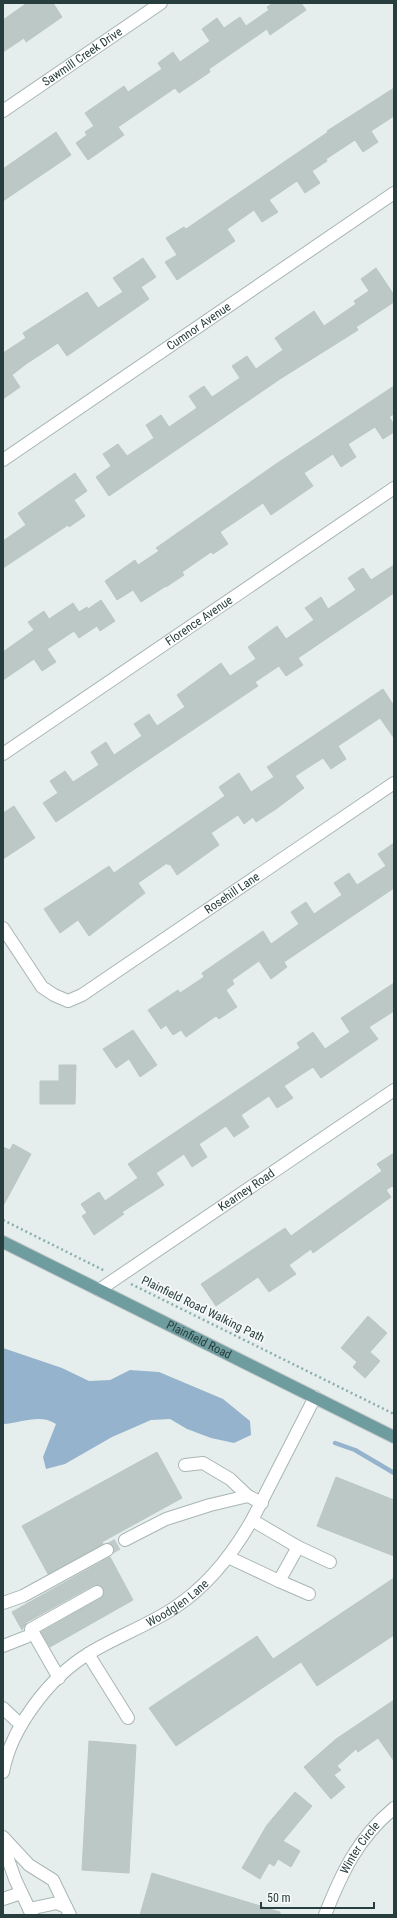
<svg xmlns="http://www.w3.org/2000/svg" width="397" height="1918" viewBox="0 0 397 1918" font-family="'Roboto Condensed',sans-serif">
<style>
.water{fill:#95b3cc}
.lines{fill:none;stroke-linecap:round;stroke-linejoin:round}
.stream{stroke:#95b3cc;stroke-width:4.5}
.building{fill:#bcc8c6;stroke:#b9c7c5}
.minor-tunnel{stroke:#c0cbca;stroke-width:12;stroke-dasharray:12 6;stroke-linecap:butt}
.minor-casing{stroke:#a9b5b5;stroke-width:14}
.major-casing{stroke:#c3c9c9;stroke-width:14}
.path{stroke:#8aaead;stroke-width:2.5;stroke-dasharray:2 3;stroke-linecap:butt}
.minor{stroke:#fff;stroke-width:12}
.major{stroke:#6f9c9e;stroke-width:12}
.labels{text-anchor:middle;stroke-width:3.5;stroke-linejoin:round;paint-order:stroke}
.street-label{font-size:12px;fill:#273d3e;stroke:#f7faf9}
</style>
<rect width="100%" height="100%" fill="#e6eeed"/>
<path class="water" d="M3,1348L62,1368L89,1381L110,1380L130,1370L159,1372L223,1399L250,1421L251,1435L234,1443L211,1438L187,1429L170,1419L151,1420L112,1437L65,1464L46,1469L43,1457L56,1424C40,1413 21,1423 3,1424Z"/>
<g class="lines">
<path class="stream" d="M335,1443L355,1450L394,1473"/>
</g>
<g class="building">
<path d="M27,3H53L62,17L26,42L24,38L3,52V20Z"/>
<path d="M273,3H301L306,10L270,35L267,29L209,69L210,72L179,93L175,88L118,127L124,135L88,160L76,143L87,135L85,132L94,126L85,113L124,86L128,92L162,69L158,63L173,52L180,62L210,41L202,29L217,18L224,28L240,17L246,26L269,10L267,7Z"/>
<path d="M394,88V116L371,131L378,142L363,152L355,140L326,159L327,161L312,171L320,183L305,193L297,181L269,200L278,212L262,222L254,210L227,229L235,241L177,280L165,262L177,255L166,238L184,227L186,229L328,132L327,131Z"/>
<path d="M56,132L71,155L3,201V169Z"/>
<path d="M143,258L156,277L141,287L149,299L67,356L58,343L26,364L12,375L20,387L3,399V353L26,338L23,333L87,292L98,308L123,292L113,278Z"/>
<path d="M376,268L394,295V302L356,327L358,330L280,379L109,496L96,477L111,466L103,454L118,444L127,456L154,438L146,425L161,415L169,427L197,408L189,396L204,386L212,397L240,378L232,366L247,356L256,369L283,350L275,338L314,311L324,326L356,304L354,301L369,291L361,279Z"/>
<path d="M394,386V414L389,417L394,424V432L383,439L375,427L348,444L356,457L341,467L333,454L304,473L313,486L271,515L263,503L235,522L220,532L228,544L213,554L211,552L182,572L184,575L166,587V586L141,602L133,590L117,600L105,581L135,560L138,565L159,551L156,548L276,464Z"/>
<path d="M75,473L87,491L74,500L85,516L69,527L68,525L3,568V541L26,525L18,513Z"/>
<path d="M394,565V593L298,658L303,665L286,676L279,666L255,682L258,686L56,822L43,803L58,793L50,781L65,771L73,782L99,765L91,752L106,742L114,755L142,736L134,724L149,714L157,726L185,707L177,695L221,663L230,676L256,659L248,647L277,626L286,639L314,620L305,608L321,597L328,609L356,590L348,578L363,568L371,580Z"/>
<path d="M101,600L115,621L100,631L97,626L79,638L74,631L47,649L56,662L42,671L34,659L3,680V652L34,630L28,622L44,611L49,619L73,603L79,612L87,607L88,609Z"/>
<path d="M383,689L394,706V738L380,718L338,746L346,759L331,769L323,758L295,776L304,788L276,809L256,822L253,817L244,824L238,815L211,833L219,845L177,875L170,864L168,865L167,863L138,883L145,893L89,936L78,920L60,933L44,909L109,866L114,873L225,796L219,787L239,773L251,792L274,777L267,767Z"/>
<path d="M14,806L35,838L3,859V813Z"/>
<path d="M394,843V888L284,962L287,967L271,979L259,961L232,980L234,984L226,990L237,1007L219,1019L216,1016L186,1037L181,1030L173,1035L166,1025L161,1029L148,1010L178,990L180,993L204,977L202,973L263,931L271,944L299,924L291,912L306,902L314,914L342,895L334,883L349,873L357,885L386,866L378,854Z"/>
<path d="M394,983V1011L369,1027L378,1039L321,1078L313,1067L284,1086L293,1098L277,1108L269,1096L241,1115L249,1127L234,1137L226,1126L199,1144L207,1157L192,1167L184,1154L156,1173L164,1185L122,1212L124,1214L94,1235L82,1216L87,1213L81,1204L99,1192L105,1201L138,1178L128,1164L300,1048L297,1043L313,1032L325,1049L350,1032L341,1018Z"/>
<path d="M133,1030L157,1065L140,1077L129,1059L116,1068L103,1049Z"/>
<path d="M59,1065H76L75,1104H40V1081H59Z"/>
<path d="M13,1144L31,1154L3,1206V1147L10,1150Z"/>
<path d="M394,1153V1188L392,1186L386,1190L391,1197L313,1253L311,1249L289,1265L296,1274L269,1292L258,1277L216,1306L201,1284L285,1228L291,1236L382,1171L377,1164Z"/>
<path d="M368,1316L387,1333L370,1352L380,1361L365,1378L353,1367L357,1362L341,1348Z"/>
<path d="M157,1452L182,1498L102,1542L103,1544L48,1574L22,1526Z"/>
<path d="M336,1477L394,1500V1556L317,1526Z"/>
<path d="M110,1557L133,1600L50,1647L41,1632L101,1598L104,1592L103,1588L100,1585H94L27,1622L22,1630L12,1612Z"/>
<path d="M394,1578V1635L317,1686L301,1662L176,1746L149,1708L257,1636L273,1659Z"/>
<path d="M394,1700V1761L378,1738L358,1752L356,1749L337,1766L341,1770L334,1775L345,1787L331,1799L304,1767L336,1739Z"/>
<path d="M89,1741L136,1745L129,1873L82,1870Z"/>
<path d="M295,1792L312,1806L283,1841L300,1851L291,1867L278,1859L274,1866L269,1863L260,1879L242,1868L267,1825Z"/>
<path d="M152,1873L280,1912V1915H140Z"/>
</g>
<g class="lines">
<path class="minor-tunnel" d="M107,1550L125,1540"/>
<g class="minor-casing">
<g id="minor">
<path id="s1" d="M3,111L161,3"/>
<path id="s2" d="M3,460L394,193"/>
<path id="s3" d="M3,754L394,488"/>
<path id="s4" d="M3,928L42,987L54,995L68,1001L82,995L394,783"/>
<path id="s5" d="M99,1290L394,1090"/>
<path d="M185,1465L203,1463L230,1479L248,1496"/>
<path d="M125,1540L166,1519L210,1505L248,1496L262,1503"/>
<path d="M298,1547L330,1562"/>
<path d="M228,1557L279,1581L298,1547L252,1520"/>
<path d="M279,1581L309,1594"/>
<path d="M3,1603L23,1596L107,1550"/>
<path d="M3,1646L26,1637"/>
<path d="M88,1654L128,1718"/>
<path d="M59,1678L31,1629L97,1592"/>
<path d="M3,1708L21,1725"/>
<path id="s6" d="M3,1772C11,1728 49,1678 88,1654C115,1637 147,1626 174,1608C208,1586 232,1555 252,1520L315,1397"/>
<path d="M3,1837L29,1865L53,1880L66,1907"/>
<path d="M3,1845L15,1879L32,1915"/>
<path d="M3,1899L21,1893"/>
<path d="M29,1909L57,1903L66,1907L70,1915"/>
<path id="s7" d="M325,1915C342,1872 358,1838 394,1808"/>
</g>
</g>
<g class="major-casing">
<g id="major">
<path id="s8" d="M3,1242L394,1437"/>
</g>
</g>
<g class="path">
<path d="M3,1220L105,1271"/>
<path d="M131,1284L394,1414"/>
</g>
<use href="#minor" class="minor"/>
<use href="#major" class="major"/>
</g>
<g class="labels">
<g class="street-label">
<text dy="4" stroke="none"><textPath href="#s1" startOffset="96">Sawmill Creek Drive</textPath></text>
<text dy="4" stroke="none"><textPath href="#s2" startOffset="237">Cumnor Avenue</textPath></text>
<text dy="4" stroke="none"><textPath href="#s3" startOffset="237">Florence Avenue</textPath></text>
<text dy="4" stroke="none"><textPath href="#s4" startOffset="297">Rosehill Lane</textPath></text>
<text dy="4" stroke="none"><textPath href="#s5" startOffset="178">Kearney Road</textPath></text>
<text transform="translate(203 1309) rotate(26)" y="4">Plainfield Road Walking Path</text>
<text dy="4" stroke="none"><textPath href="#s8" startOffset="219">Plainfield Road</textPath></text>
<text dy="4" stroke="none"><textPath href="#s6" startOffset="252">Woodglen Lane</textPath></text>
<text dy="4" stroke="none"><textPath href="#s7" startOffset="76">Winter Circle</textPath></text>
</g>
</g>
<rect width="397" height="1918" fill="none" stroke="#273d3e" stroke-width="8"/>
<path d="M261 1902v6h113v-6" fill="none" stroke="#273d3e" stroke-width="2"/>
<text x="267" y="1902" font-size="12" fill="#273d3e" stroke="#f7faf9" stroke-width="3" paint-order="stroke">50 m</text>
</svg>
